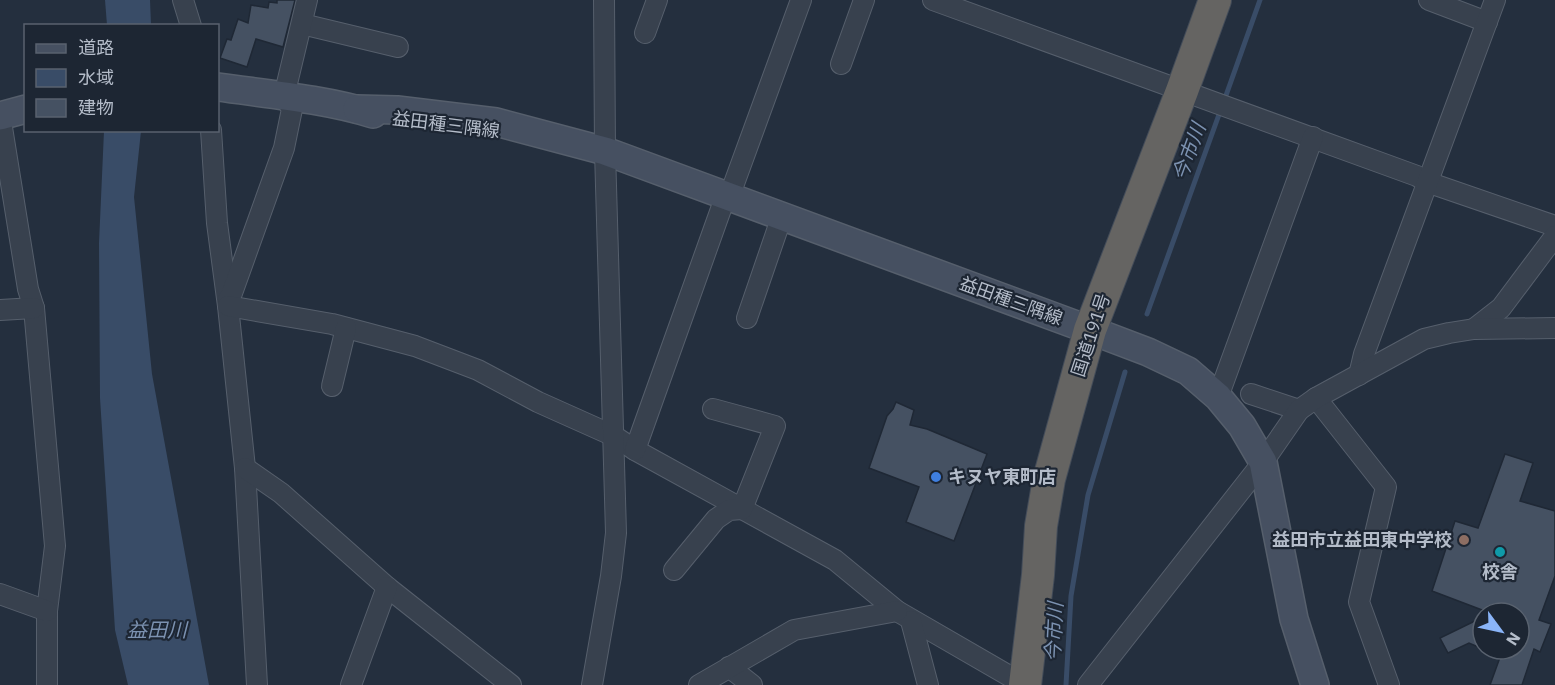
<svg xmlns="http://www.w3.org/2000/svg" width="1555" height="685" viewBox="0 0 1555 685" font-family="'IBM Plex Sans','Noto Sans JP',sans-serif">
<style>
.water{fill:#394c67}
.lines{fill:none;stroke-linecap:round;stroke-linejoin:round}
.stream{stroke:#394c67;stroke-width:5}
.building{fill:#455162;stroke:#1f2835;stroke-width:1.5}
.minor-casing{stroke:#565f6c;stroke-width:22}
.secondary-casing{stroke:#565f6c;stroke-width:30}
.trunk-casing{stroke:#434c59;stroke-width:34}
.minor{stroke:#38414e;stroke-width:20}
.secondary{stroke:#465061;stroke-width:27}
.trunk{stroke:#656462;stroke-width:32}
.shop-dot{fill:#3f7fe0;stroke:#1d2633;stroke-width:2}
.education-dot{fill:#8d6e63;stroke:#1d2633;stroke-width:2}
.culture-dot{fill:#0f9aa8;stroke:#1d2633;stroke-width:2}
.labels{text-anchor:middle;stroke-width:4.5;stroke-linejoin:round;paint-order:stroke}
.street-label{font-size:18px;fill:#b4bcc9;stroke:#1d2633}
.poi-label{font-size:18px;font-weight:bold;fill:#b4bcc9;stroke:#1d2633;text-anchor:start}
.water-label{font-size:20px;font-style:italic;fill:#7c92b1;stroke:#1d2633}
</style>
<rect width="100%" height="100%" fill="#242f3e"/>
<g class="water">
<path d="M105,0H150L151,25H107Z"/>
<path d="M104,131H141L134,197L152,374L209,685H128L115,630L100,398L99,243Z"/>
</g>
<g class="lines">
<g class="stream">
<path d="M1224,101L1260,0"/>
<path d="M1147,314L1221,109"/>
<path d="M1066,685L1071,596L1088,495L1125,372"/>
</g>
</g>
<g class="building">
<path d="M277,0H295L283,47L256,39L247,67L220,58L227,39L231,40L238,19L248,23L251,5L268,8L269,2L277,3Z"/>
<path d="M896,402L914,410L910,425L927,429L987,454L954,541L906,522L919,487L869,468L887,416L893,409Z"/>
<path d="M1505,454L1533,463L1520,501L1555,511V576L1539,620L1551,624L1540,652L1534,649L1522,685H1490L1503,649H1519V613H1490L1432,591L1455,521L1478,528Z"/>
<path d="M1483,617V649L1469,643L1448,653L1440,638Z"/>
</g>
<g class="lines">
<g class="minor-casing">
<g id="minor">
<path d="M183,0L191,26"/>
<path d="M933,0L1417,176L1427,182L1555,226"/>
<path d="M1429,0L1487,22"/>
<path d="M302,24L398,47"/>
<path d="M645,33L657,0"/>
<path d="M841,64L864,0"/>
<path d="M0,115L28,289L34,308L55,546L47,611V685"/>
<path d="M211,130L217,223L228,306L245,468L257,685"/>
<path d="M228,300L232,293L284,148L292,109L284,96L307,0"/>
<path d="M228,306L332,324L415,346L478,370L538,402L614,436L635,450L835,560L897,611L1025,685"/>
<path d="M0,310L34,308"/>
<path d="M747,318L782,216"/>
<path d="M1474,329L1501,308L1555,236"/>
<path d="M1359,375L1364,354L1495,0"/>
<path d="M332,386L346,328"/>
<path d="M1251,394L1299,410"/>
<path d="M1218,397L1313,137"/>
<path d="M1316,398L1386,487L1359,602L1389,685"/>
<path d="M635,450L726,195L732,189L801,0"/>
<path d="M245,468L281,493L387,587L511,685"/>
<path d="M674,570L716,519L729,510L742,509L775,426L713,409"/>
<path d="M0,594L47,611"/>
<path d="M911,621L928,685"/>
<path d="M729,667L752,685"/>
<path d="M351,685L387,587"/>
<path d="M592,685L611,576L616,533L605,151L604,0"/>
<path d="M699,685L794,630L897,611"/>
<path d="M1088,685L1263,462L1299,410L1316,398L1424,339L1449,333L1474,329L1555,328"/>
</g>
</g>
<g class="secondary-casing">
<g id="secondary">
<path d="M218,87C267,94 325,99 373,114"/>
<path d="M357,109L397,110L496,122L605,151L1090,330L1148,352L1188,371L1218,397L1242,426L1263,462L1294,619L1315,685"/>
<path d="M0,116L26,109"/>
</g>
</g>
<g class="trunk-casing">
<path id="trunk" d="M1025,685L1038,575L1041,526L1049,479L1090,330L1182,91L1215,0"/>
</g>
<use href="#minor" class="minor"/>
<use href="#secondary" class="secondary"/>
<use href="#trunk" class="trunk"/>
</g>
<circle class="shop-dot" cx="936" cy="477" r="6"/>
<circle class="education-dot" cx="1464" cy="540" r="6"/>
<circle class="culture-dot" cx="1500" cy="552" r="6"/>
<g class="labels">
<g class="street-label">
<text transform="translate(446 125) rotate(7)" y="6">益田種三隅線</text>
<text transform="translate(1011 301) rotate(20)" y="6">益田種三隅線</text>
<text transform="translate(1091 335) rotate(-72)" y="6">国道191号</text>
</g>
<g class="poi-label">
<text x="948" y="483">キヌヤ東町店</text>
<text x="1452" y="546" text-anchor="end">益田市立益田東中学校</text>
<text x="1500" y="578" text-anchor="middle">校舎</text>
</g>
<g class="water-label">
<text transform="translate(1189 152) rotate(-70)" y="7">今市川</text>
<text x="157" y="637">益田川</text>
<text transform="translate(1054 632) rotate(-87)" y="7">今市川</text>
</g>
</g>
<rect x="24" y="24" width="195" height="108" fill="#1d2633" stroke="#59626f" stroke-width="1.5"/>
<rect x="36" y="44" width="30" height="9" fill="#465061" stroke="#59626f" stroke-width="1.5"/>
<text x="78" y="54" font-size="18" fill="#b4bcc9">道路</text>
<rect x="36" y="69" width="30" height="18" fill="#394c67" stroke="#59626f" stroke-width="1.5"/>
<text x="78" y="84" font-size="18" fill="#b4bcc9">水域</text>
<rect x="36" y="99" width="30" height="18" fill="#455162" stroke="#59626f" stroke-width="1.5"/>
<text x="78" y="114" font-size="18" fill="#b4bcc9">建物</text>
<g transform="translate(1501 631) rotate(123)"><circle r="28" fill="#1d2633" stroke="#59626f" stroke-width="1.5"/>
<path d="M0-4.5L10 22L0 15L-10 22Z" fill="#8ab4f8"/>
<text y="-9" font-size="16" font-weight="bold" text-anchor="middle" fill="#b4bcc9">N</text>
</g>
</svg>
